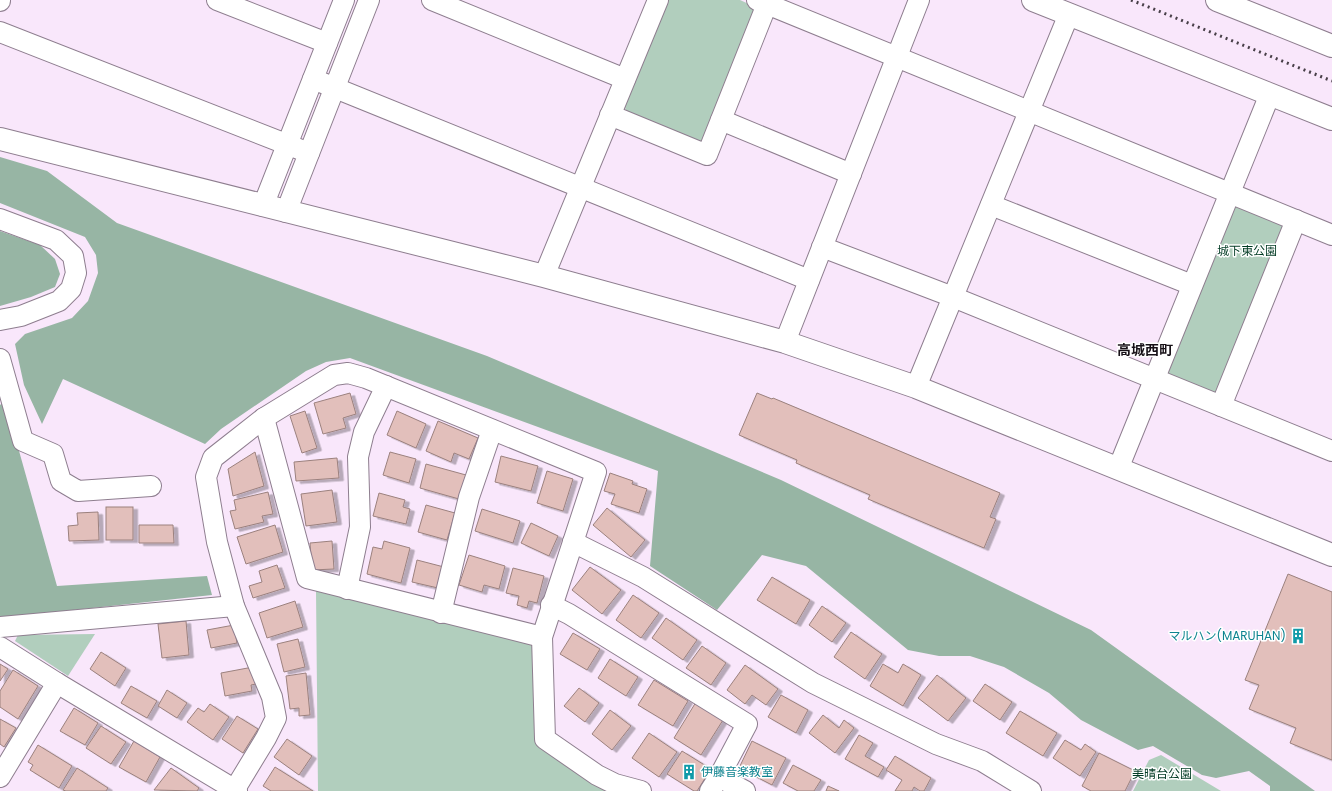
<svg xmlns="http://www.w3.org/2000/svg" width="1332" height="791" viewBox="0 0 1332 791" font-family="Poppins,'Noto Sans JP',sans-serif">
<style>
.green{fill:#b1cebd}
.forest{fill:#97b5a4}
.building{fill:#e2bfbb;stroke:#9b817e;filter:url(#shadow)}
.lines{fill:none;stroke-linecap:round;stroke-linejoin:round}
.street-casing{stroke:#8e7e8f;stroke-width:22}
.secondary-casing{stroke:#8e7e8f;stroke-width:24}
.street{stroke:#fff;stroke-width:20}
.secondary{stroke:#fff;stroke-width:22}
.rail{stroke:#483f48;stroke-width:3;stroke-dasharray:2 4;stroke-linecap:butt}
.labels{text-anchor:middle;stroke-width:3;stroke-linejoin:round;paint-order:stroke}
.park-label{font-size:12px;fill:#003a23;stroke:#fff}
.culture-label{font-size:12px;fill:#0d838f;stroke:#fff;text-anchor:end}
.quarter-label{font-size:14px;font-weight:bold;fill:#171117;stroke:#fff}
</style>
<defs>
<filter id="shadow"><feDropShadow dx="4.5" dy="2.5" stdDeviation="0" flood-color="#0004"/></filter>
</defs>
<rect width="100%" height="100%" fill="#f9e7fb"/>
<g class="green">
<path d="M667,0H740L751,5L755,15L707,139L697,144L628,116L624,105Z"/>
<path d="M1242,205L1281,220L1285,231L1216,398L1165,377L1235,207Z"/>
<path d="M316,591L536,644L540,745L608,791H318Z"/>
<path d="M95,634L68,676L15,641L18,635Z"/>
<path d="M1161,755L1221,791H1133L1149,760Z"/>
</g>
<g class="forest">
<path d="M0,157L47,171L117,223L487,356L781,480L1091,630L1315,791H1270V786L1249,771L1216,778L1202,775L1153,746L1138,750L1081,720L1049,693L1004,667L970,656H939L908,650L806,566L762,555L717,610L650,566L658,471L350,358L326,362L306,371L221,429L205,444L63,379L42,424L24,385L15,344L25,334L72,318L88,301L98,273L96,255L85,237L0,203Z"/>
<path d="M0,231L40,245L55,259L60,274L55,287L31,297L0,306Z"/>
<path d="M5,401L57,586L207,576L212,595L0,618V405Z"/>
</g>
<g class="building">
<path d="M350,393L356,414L343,418L346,428L323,434L314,403Z"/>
<path d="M757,393L772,399L773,398L1000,493L990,517L996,519L984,548L868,499L870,495L796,463L797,460L739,435Z"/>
<path d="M305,411L317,448L302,453L290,416Z"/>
<path d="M397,411L426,424L416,448L387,435Z"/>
<path d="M438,421L478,438L469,459L454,453L451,462L426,451Z"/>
<path d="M255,452L264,486L233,496L228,469Z"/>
<path d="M390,452L416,459L409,483L383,475Z"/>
<path d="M501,456L538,466L531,491L495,482Z"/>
<path d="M337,458L339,478L296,481L294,462Z"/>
<path d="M426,464L466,475L459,499L420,488Z"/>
<path d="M547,471L573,479L563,511L537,503Z"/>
<path d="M610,473L633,481L632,484L647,489L639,513L611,504L615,494L604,491Z"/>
<path d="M332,490L337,522L306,526L301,494Z"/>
<path d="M268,492L273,514L262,516L264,522L235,529L230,511L236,510L234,500Z"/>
<path d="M379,493L405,500L403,507L410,509L406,524L373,516Z"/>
<path d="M426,505L455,513L447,540L418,532Z"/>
<rect x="106" y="507" width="27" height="33"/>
<path d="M607,508L645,540L631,557L593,525Z"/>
<path d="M482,509L520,521L513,543L475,531Z"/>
<path d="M98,512L99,540L69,541L68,526L78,525L77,513Z"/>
<path d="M531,523L558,536L549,556L521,543Z"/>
<path d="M139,525H173L174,543H139Z"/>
<path d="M275,525L283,552L246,564L237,537Z"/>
<path d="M332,541L334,569L312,570L310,543Z"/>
<path d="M384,541L410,548L401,583L367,574L373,547L382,549Z"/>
<path d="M469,555L505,566L499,589L484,585L482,592L459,585Z"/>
<path d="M417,560L444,567L438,588L412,582Z"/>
<path d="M277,565L285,588L253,598L249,586L262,582L259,571Z"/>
<path d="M590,567L621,590L602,614L572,590Z"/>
<path d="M513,568L544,576L537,603L529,601L527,608L517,605L519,596L506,593Z"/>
<path d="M1288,574L1332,592V760L1290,743L1296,728L1249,709L1259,685L1245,680Z"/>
<path d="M772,577L810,600L796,624L757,600Z"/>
<path d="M633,595L659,613L641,638L616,620Z"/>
<path d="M295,601L303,627L267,638L259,613Z"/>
<path d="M822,606L846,623L832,642L809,625Z"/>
<path d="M666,618L697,640L683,660L652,638Z"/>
<path d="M186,621L189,655L162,658L158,624Z"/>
<path d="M234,625L237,643L211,648L207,630Z"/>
<path d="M851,632L882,654L865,679L834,657Z"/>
<path d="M573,633L600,649L587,670L560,654Z"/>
<path d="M298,639L305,667L284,672L277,644Z"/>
<path d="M702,646L726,663L711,685L686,668Z"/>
<path d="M101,652L126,668L115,686L90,669Z"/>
<path d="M610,659L638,677L626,696L598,678Z"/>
<path d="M0,664L8,669L0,681Z"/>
<path d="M883,664L898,673L903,664L921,675L903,706L870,686Z"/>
<path d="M745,665L778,689L766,705L752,695L745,704L727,690Z"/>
<path d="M253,667L256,684L251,685L252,691L225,696L221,673Z"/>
<path d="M13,670L38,686L18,719L0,707V691Z"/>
<path d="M306,673L310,715L299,716V708L290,709L286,676Z"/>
<path d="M937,675L966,698L948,721L918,698Z"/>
<path d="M654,680L688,701L673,726L638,705Z"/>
<path d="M985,684L1012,702L1000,720L973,701Z"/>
<path d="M131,686L157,701L147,718L121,703Z"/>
<path d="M579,688L599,703L585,722L564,706Z"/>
<path d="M167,690L187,703L177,718L158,706Z"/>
<path d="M781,695L808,710L796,733L768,717Z"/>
<path d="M696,702L723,720L701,755L674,738Z"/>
<path d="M210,704L229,717L213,740L187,722L198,708L204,712Z"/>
<path d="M74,708L98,723L85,745L60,731Z"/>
<path d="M610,710L631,726L612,750L592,734Z"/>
<path d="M1020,711L1057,733L1043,756L1006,733Z"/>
<path d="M823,715L839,728L844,720L854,728L835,753L809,733Z"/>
<path d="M237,716L258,729L243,753L222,739Z"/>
<path d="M0,719L16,728L4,747L0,744Z"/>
<path d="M101,726L126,742L111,764L86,748Z"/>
<path d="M649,733L677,752L659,777L632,758Z"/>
<path d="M859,735L873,743L865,756L884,767L878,777L845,759Z"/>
<path d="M287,739L312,756L299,775L274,757Z"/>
<path d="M1065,740L1081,750L1085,744L1096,752L1080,776L1053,758Z"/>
<path d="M134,741L160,757L146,782L119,767Z"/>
<path d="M752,741L786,758L772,785L739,768Z"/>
<path d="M38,745L72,766L59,788L30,770L33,765L28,762Z"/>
<path d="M682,751L711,769L697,791H694L667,774Z"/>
<path d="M1099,753L1135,771L1125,791H1091L1082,786Z"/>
<path d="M895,756L931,778L924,791H920L914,787L912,791H895L902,780L886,770Z"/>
<path d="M793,765L821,780L814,791H798L783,783Z"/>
<path d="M275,767L313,791H271L263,786Z"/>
<path d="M77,768L108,788L106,791H66L63,790Z"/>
<path d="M171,768L199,788L197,791L154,790Z"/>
<path d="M828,786L839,791H826Z"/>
</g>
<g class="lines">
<g class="street-casing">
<g id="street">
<path d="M217,0L327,43"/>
<path d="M432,0L625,79"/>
<path d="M757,0L1332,235"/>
<path d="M0,1V0"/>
<path d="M0,32L309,153"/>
<path d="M313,79L809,280"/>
<path d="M610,115L707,155L767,4"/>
<path d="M721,120L851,174"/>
<path d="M991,205L1192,285"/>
<path d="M263,206L344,0"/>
<path d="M286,212L369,0"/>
<path d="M0,219L56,240L73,256L76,273L71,289L59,301L21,316L0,320"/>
<path d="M822,247L953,297L1332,451"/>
<path d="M544,276L658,0"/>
<path d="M785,342L919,0"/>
<path d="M0,359L23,441L53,454L61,481L78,491L151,486"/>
<path d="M916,387L1069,14"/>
<path d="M1221,406L1296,220"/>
<path d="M264,418L307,578L542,637"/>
<path d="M1118,469L1270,94"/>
<path d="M573,542L643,577L813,683L936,744L982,761L1031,791"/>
<path d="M347,589L360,527L358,457L364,432L386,386"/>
<path d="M551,605L569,614L747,724L719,777"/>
<path d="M441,613L469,497L492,430"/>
<path d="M0,627L234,606"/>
<path d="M0,647L57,683L237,791"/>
<path d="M0,777L57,683"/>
<path d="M235,789L266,738L276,718L272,697L234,606L217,542L206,477L213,458L264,418L334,375L348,373L366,378L596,472L542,637L545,739L597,775L615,784L641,791"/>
<path d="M710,791L719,777L745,791"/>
</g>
</g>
<g class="secondary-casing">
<g id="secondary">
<path d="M1033,0L1332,119"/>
<path d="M1217,0L1332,46"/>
<path d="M0,139L544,276L785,342L916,387L1332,555"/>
</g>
</g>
<use href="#street" class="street"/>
<use href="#secondary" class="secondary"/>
<path class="rail" d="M1131,0L1332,81"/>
</g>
<defs>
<g id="building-bare" transform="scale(1.2)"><path d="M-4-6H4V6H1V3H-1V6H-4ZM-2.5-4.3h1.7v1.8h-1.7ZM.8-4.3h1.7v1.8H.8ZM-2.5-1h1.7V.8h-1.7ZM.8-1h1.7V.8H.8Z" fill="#0f9aa8" stroke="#fff" stroke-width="2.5" paint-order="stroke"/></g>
</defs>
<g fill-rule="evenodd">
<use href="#building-bare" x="1298" y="636"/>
<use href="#building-bare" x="689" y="772"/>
</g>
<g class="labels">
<g class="park-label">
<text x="1247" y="255">城下東公園</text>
<text x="1162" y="778">美晴台公園</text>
</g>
<g class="culture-label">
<text x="1286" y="640">マルハン(MARUHAN)</text>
<text x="701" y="776" text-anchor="start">伊藤音楽教室</text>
</g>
<g class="quarter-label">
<text x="1145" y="355">高城西町</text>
</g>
</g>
</svg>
